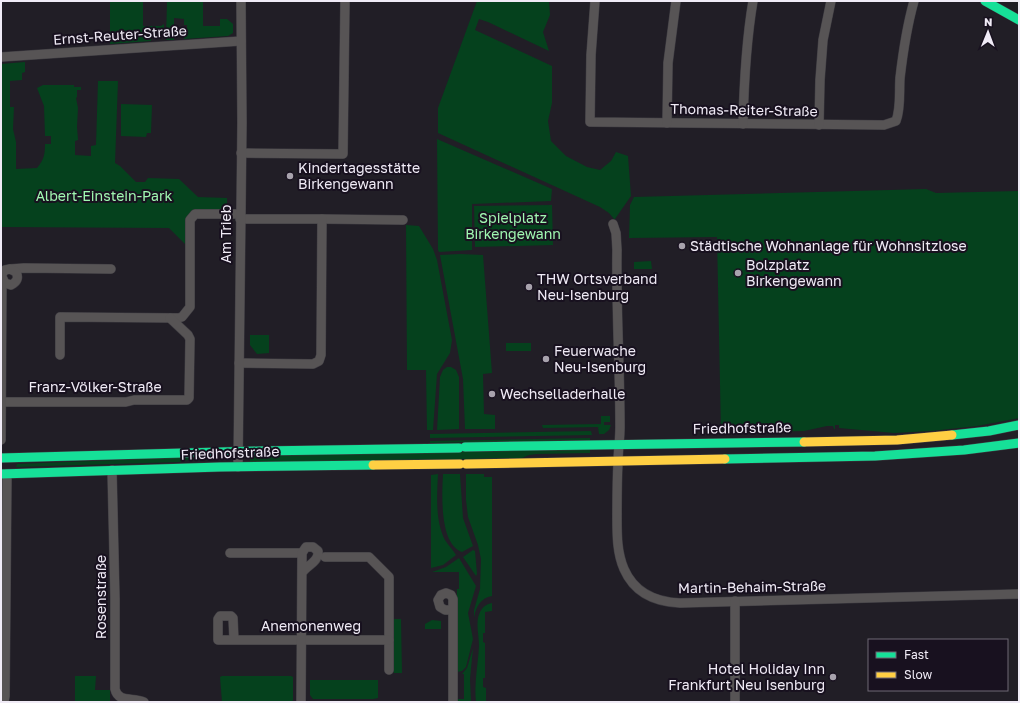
<svg xmlns="http://www.w3.org/2000/svg" width="1020" height="703" viewBox="0 0 1020 703" font-family="'Golos Text',sans-serif">
<style>
.green{fill:#05411d}
.lines{fill:none;stroke-linecap:round;stroke-linejoin:round}
.street-casing{stroke:#3e3c42;stroke-width:10}
.fast-casing{stroke:#3e3c42;stroke-width:10}
.slow-casing{stroke:#3e3c42;stroke-width:10}
.street{stroke:#575455;stroke-width:9}
.fast{stroke:#16e098;stroke-width:9}
.slow{stroke:#ffcf43;stroke-width:9}
.poi-dot{fill:#a8a3ad;stroke:#18111f;stroke-width:1.5}
.labels{text-anchor:middle;stroke-width:4;stroke-linejoin:round;paint-order:stroke}
.street-label{font-size:14px;fill:#f0ebf6;stroke:#18111f}
.poi-label{font-size:14px;fill:#f0ebf6;stroke:#18111f;text-anchor:start}
.park-label{font-size:14px;fill:#a0f7b1;stroke:#18111f}
</style>
<rect width="100%" height="100%" fill="#211e26"/>
<g class="green">
<path d="M110,1H143V26H161L164,24V36H160V32H152L151,41L110,44Z"/>
<path d="M167,1H203V26H220V19H227L233,24V33L228,36L184,39V28H187V25H184V19L174,18V40H166Z"/>
<path d="M477,1H549L550,15L543,32L549,51L488,22L479,19L475,30L552,66V103L548,121L551,141L566,156L587,167L600,170L611,161L616,152L628,156L631,196L615,219H614L609,213L600,207L438,133V108Z"/>
<path d="M25,62V72L22,73V80L10,81V107H14L13,129L16,142V169L37,168C44,160 45,154 45,144H51V136H45L44,106L37,88L43,85H74V87H81V90H77V97L76,98L78,108L77,127L78,139V140L75,141V155L91,156V146L96,145L98,81H118L115,163L120,166L136,182H145L148,178L179,179L198,197L227,198V219L225,217H198L193,222L188,247L169,228L1,227V64Z"/>
<path d="M121,104L152,105L151,133H147L146,137L121,136Z"/>
<path d="M437,139L552,189L551,201L472,204V250L439,252L438,250Z"/>
<path d="M926,189L936,193L1019,191V418L977,426L931,431L894,433L839,428V425H835V429H834L833,426H827L804,431L721,433L717,237L629,238L630,205L634,197Z"/>
<path d="M552,205L553,245L475,247L474,206Z"/>
<path d="M406,225L419,226L433,249L437,260L452,340L450,353L437,374L433,430H427L426,370H407Z"/>
<path d="M460,254L483,255L492,373L483,374L484,414L495,415V429H465L463,379L440,255Z"/>
<path d="M651,261L652,269H634V262Z"/>
<path d="M250,335H269V353L257,354L250,345Z"/>
<rect x="506" y="343" width="25" height="8"/>
<path d="M447,367H451L456,370L459,377V429L437,430L440,377L443,370Z"/>
<path d="M601,416H610V422H604V425H611L609,430L604,434H599L598,427L543,428L542,425L601,424Z"/>
<path d="M591,431L592,435L430,438V434Z"/>
<path d="M590,438V440L430,443V441Z"/>
<path d="M590,449V453L537,454L529,455L522,458L250,462V456Z"/>
<path d="M218,456V459L188,460L179,462L16,467L17,464Z"/>
<path d="M438,474C437,495 435,521 445,540C448,545 453,550 456,555L443,565L431,568V475Z"/>
<path d="M443,474H460L463,518L473,546L462,552C439,544 442,493 443,474Z"/>
<path d="M466,474H484V477H492V596C481,598 476,606 474,618V610L480,589L481,559L478,545L468,517L466,500Z"/>
<path d="M473,550L475,551L477,574L476,576L463,557Z"/>
<path d="M459,558L476,586L468,613L473,639L466,667L462,671L457,672V589H459V572H432L446,567Z"/>
<path d="M492,603V611L485,612V633H483V642L485,643V678H483V687L486,688V702H476C474,683 478,665 479,646C479,634 475,622 480,612C483,606 487,604 492,603Z"/>
<path d="M391,619H401L402,673H394L392,670Z"/>
<path d="M432,620L441,621V629H425V624Z"/>
<path d="M473,648L470,679L471,702L457,701V699H464V674H462L467,668Z"/>
<path d="M75,676H96L95,690H110V702H75Z"/>
<path d="M222,676H291L293,677V700L292,702H222L220,677Z"/>
<path d="M310,680H378V698L373,699H313L310,695Z"/>
</g>
<g class="lines">
<g class="street-casing">
<g id="street">
<path d="M595,1L591,55L590,122L884,125L896,121C901,108 899,93 900,78C903,52 907,26 914,1"/>
<path d="M1,57L241,41"/>
<path d="M667,123L668,63L676,1"/>
<path d="M743,124C744,82 746,42 753,1"/>
<path d="M819,125L820,80L823,40L831,1"/>
<path d="M241,153L343,154L345,1"/>
<path d="M322,219L403,220"/>
<path d="M613,224L616,233L617,250C616,309 620,368 620,427C620,439 618,451 618,463C617,481 617,499 617,518C617,535 617,553 624,569C634,592 655,602 680,603L1019,594"/>
<path d="M10,269L24,268L111,269"/>
<path d="M60,355V317L178,318L182,317L190,307V220L195,214H240"/>
<path d="M239,363L313,364L319,361L321,355L322,219H240"/>
<path d="M1,402H126L134,400H187L189,398L190,339L188,335L170,318"/>
<path d="M1,440L2,277V274L5,270L10,269L16,272C19,278 17,282 11,285L5,283L2,277"/>
<path d="M238,467L242,123L241,1"/>
<path d="M112,470L115,598V689C118,703 133,697 144,702"/>
<path d="M230,553H302"/>
<path d="M325,557H369L389,577V670"/>
<path d="M735,601V702"/>
<path d="M453,610H445L440,607L438,600L441,595L446,593L451,595L453,599V702"/>
<path d="M234,640L233,618L231,616H220L218,619V640H389"/>
<path d="M4,702L5,696L7,474"/>
<path d="M301,702L302,553L306,547H313L318,551C319,562 307,565 302,573"/>
</g>
</g>
<g class="fast-casing">
<g id="fast">
<path d="M985,1L1019,20"/>
<path d="M952,435L989,431L1019,425"/>
<path d="M465,447L804,442"/>
<path d="M1,458L260,451L459,448"/>
<path d="M725,459L875,456L964,450L1019,443"/>
<path d="M1,474L220,467L373,465"/>
</g>
</g>
<g class="slow-casing">
<g id="slow">
<path d="M804,442L897,440L952,435"/>
<path d="M466,464L725,459"/>
<path d="M373,465L460,464"/>
</g>
</g>
<use href="#street" class="street"/>
<use href="#fast" class="fast"/>
<use href="#slow" class="slow"/>
</g>
<g class="poi-dot">
<circle cx="290" cy="176" r="4"/>
<circle cx="682" cy="246" r="4"/>
<circle cx="738" cy="273" r="4"/>
<circle cx="529" cy="287" r="4"/>
<circle cx="546" cy="359" r="4"/>
<circle cx="492" cy="394" r="4"/>
<circle cx="833" cy="677" r="4"/>
</g>
<g class="labels">
<g class="street-label">
<text transform="translate(120 35) rotate(-4)" y="5">Ernst-Reuter-Straße</text>
<text transform="translate(744 110) rotate(1)" y="5">Thomas-Reiter-Straße</text>
<text transform="translate(226 234) rotate(-90)" y="5">Am Trieb</text>
<text x="95" y="392">Franz-Völker-Straße</text>
<text transform="translate(742 428) rotate(-1)" y="5">Friedhofstraße</text>
<text transform="translate(230 453) rotate(-2)" y="5">Friedhofstraße</text>
<text transform="translate(752 587) rotate(-1)" y="5">Martin-Behaim-Straße</text>
<text transform="translate(101 597) rotate(-90)" y="5">Rosenstraße</text>
<text x="311" y="631">Anemonenweg</text>
</g>
<g class="poi-label">
<text x="298" y="173">Kindertagesstätte<tspan x="298" dy="16">Birkengewann</tspan></text>
<text x="690" y="251">Städtische Wohnanlage für Wohnsitzlose</text>
<text x="746" y="270">Bolzplatz<tspan x="746" dy="16">Birkengewann</tspan></text>
<text x="537" y="284">THW Ortsverband<tspan x="537" dy="16">Neu-Isenburg</tspan></text>
<text x="554" y="356">Feuerwache<tspan x="554" dy="16">Neu-Isenburg</tspan></text>
<text x="500" y="399">Wechselladerhalle</text>
<text x="825" y="674" text-anchor="end">Hotel Holiday Inn<tspan x="825" dy="16">Frankfurt Neu Isenburg</tspan></text>
</g>
<g class="park-label">
<text x="104" y="201">Albert-Einstein-Park</text>
<text x="513" y="223">Spielplatz<tspan x="513" dy="16">Birkengewann</tspan></text>
</g>
</g>
<rect width="1020" height="703" fill="none" stroke="#f0ebf6" stroke-width="4"/>
<rect x="868" y="639" width="140" height="52" fill="#18111f" stroke="#6e6875"/>
<rect x="876" y="652" width="20" height="6" fill="#16e098" stroke="#6e6875"/>
<text x="904" y="659" font-size="12" fill="#f0ebf6">Fast</text>
<rect x="876" y="672" width="20" height="6" fill="#ffcf43" stroke="#6e6875"/>
<text x="904" y="679" font-size="12" fill="#f0ebf6">Slow</text>
<g transform="translate(988 32) rotate(1)" stroke="#18111f" stroke-width="3" paint-order="stroke">
<path d="M0-3L7 15L0 10L-7 15Z" fill="#f0ebf6"/>
<text y="-6" font-size="11" font-weight="bold" text-anchor="middle" fill="#f0ebf6">N</text>
</g>
</svg>
